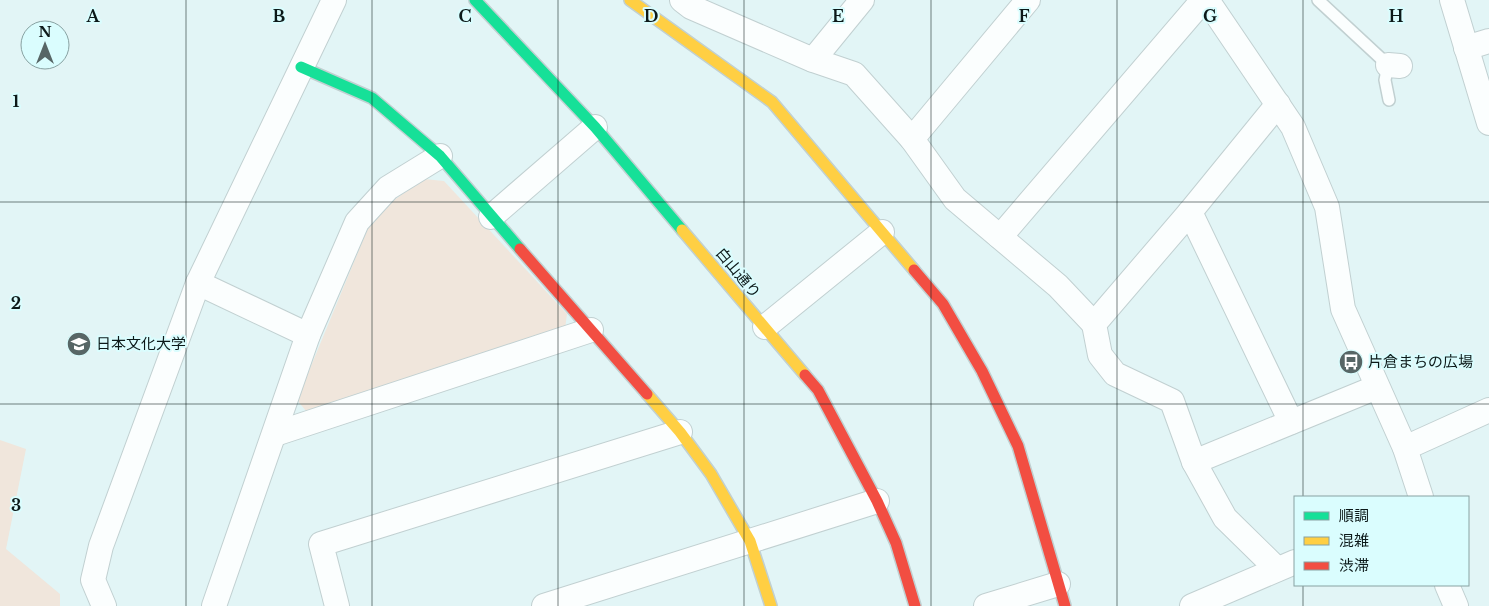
<svg xmlns="http://www.w3.org/2000/svg" width="1489" height="606" viewBox="0 0 1489 606" font-family="'Libre Baskerville','Noto Sans JP',serif">
<style>
.green{fill:#f0e6dc}
.lines{fill:none;stroke-linecap:round;stroke-linejoin:round}
.lane-casing{stroke:#c1d0d1;stroke-width:14}
.street-casing{stroke:#c1d0d1;stroke-width:26}
.fast-casing{stroke:#c1d0d1;stroke-width:14}
.slow-casing{stroke:#c1d0d1;stroke-width:14}
.jam-casing{stroke:#c1d0d1;stroke-width:14}
.lane{stroke:#fbfefe;stroke-width:11}
.street{stroke:#fbfefe;stroke-width:24}
.fast{stroke:#16e098;stroke-width:11}
.slow{stroke:#ffcf43;stroke-width:11}
.jam{stroke:#f24e42;stroke-width:11}
.grid{fill:none;stroke:#0c1919;stroke-width:1;stroke-opacity:0.55}
.labels{text-anchor:middle;stroke-width:4;stroke-linejoin:round;paint-order:stroke}
.street-label{font-size:15px;fill:#0c1919;stroke:#dafdfe}
.poi-label{font-size:15px;fill:#0c1919;stroke:#dafdfe;text-anchor:start}
.grid-label{font-size:16px;text-anchor:middle;font-weight:bold;fill:#0c1919;stroke:#dafdfe;stroke-width:4;stroke-linejoin:round;paint-order:stroke}
</style>
<rect width="100%" height="100%" fill="#e2f5f6"/>
<g class="green">
<path d="M424,179L444,181L567,314L565,329L306,411L297,400L370,223L384,207Z"/>
<path d="M0,440L26,449L6,549L60,594V606H0Z"/>
</g>
<g class="lines">
<g class="lane-casing">
<path id="lane" d="M1318,0L1388,65L1385,80L1389,100"/>
</g>
<g class="street-casing">
<g id="street">
<path d="M682,0L691,7L813,60L854,74L912,139L955,199L1058,286L1094,324"/>
<path d="M1207,0L1293,127L1327,207L1343,309L1405,448L1421,497"/>
<path d="M1452,0L1489,123"/>
<path d="M1466,48L1489,41"/>
<path d="M813,60L862,0"/>
<path d="M1388,65L1400,66"/>
<path d="M912,139L1028,0"/>
<path d="M1190,212L1291,422"/>
<path d="M491,217L595,127"/>
<path d="M1000,237L1203,0"/>
<path d="M198,283L308,335"/>
<path d="M765,327L882,232"/>
<path d="M275,434L591,330"/>
<path d="M1405,448L1489,410"/>
<path d="M1194,462L1377,387"/>
<path d="M1277,569L1225,518L1194,462L1172,401L1115,374L1100,355L1094,324L1190,212L1278,104"/>
<path d="M1447,585L1456,606"/>
<path d="M104,606L93,580L101,546L198,283L334,0"/>
<path d="M214,606L308,335L357,222L388,188L440,156"/>
<path d="M337,606L321,544L680,432"/>
<path d="M544,606L877,501"/>
<path d="M986,606L1058,584"/>
<path d="M1192,606L1295,562"/>
</g>
</g>
<g class="fast-casing">
<g id="fast">
<path d="M475,0L595,127L682,230"/>
<path d="M301,67L372,98L440,156L520,249"/>
</g>
</g>
<g class="slow-casing">
<g id="slow">
<path d="M630,0L772,102L914,270"/>
<path d="M682,230L805,375"/>
<path d="M647,394L680,432L711,474L750,541L771,606"/>
</g>
</g>
<g class="jam-casing">
<g id="jam">
<path d="M520,249L647,394"/>
<path d="M914,270L943,304L982,371L1018,446L1065,606"/>
<path d="M805,375L818,390L877,501L896,543L915,606"/>
</g>
</g>
<use href="#lane" class="lane"/>
<use href="#street" class="street"/>
<use href="#fast" class="fast"/>
<use href="#slow" class="slow"/>
<use href="#jam" class="jam"/>
</g>
<path class="grid" d="M186,0V606M372,0V606M558,0V606M744,0V606M931,0V606M1117,0V606M1303,0V497M0,202H1489M0,404H1489M1303,585V606"/>
<defs>
<g id="university-disc" transform="scale(1.25)"><circle r="9.5" fill="#576666" stroke="#dafdfe"/><path d="M0-5L7-2L0 1L-7-2ZM-4 1L0 2.5L4 1V4Q0 6-4 4Z" fill="#fff"/></g>
<g id="bus-disc" transform="scale(1.25)"><circle r="9.5" fill="#576666" stroke="#dafdfe"/><path d="M-5-6H5V4H4V6H2V4H-2V6H-4V4H-5ZM-3.5-4V0h7V-4ZM-3.5 1.2v1.5H-2V1.2ZM2 1.2v1.5H3.5V1.2Z" fill="#fff"/></g>
</defs>
<g fill-rule="evenodd">
<use href="#university-disc" x="79" y="344"/>
<use href="#bus-disc" x="1351" y="362"/>
</g>
<g class="labels">
<g class="street-label">
<text transform="translate(738 273) rotate(50)" y="5">白山通り</text>
</g>
<g class="poi-label">
<text x="96" y="349">日本文化大学</text>
<text x="1368" y="367">片倉まちの広場</text>
</g>
</g>
<g class="grid-label">
<text x="93" y="22">A</text>
<text x="279" y="22">B</text>
<text x="465" y="22">C</text>
<text x="651" y="22">D</text>
<text x="838" y="22">E</text>
<text x="1024" y="22">F</text>
<text x="1210" y="22">G</text>
<text x="1396" y="22">H</text>
<text x="16" y="107">1</text>
<text x="16" y="309">2</text>
<text x="16" y="511">3</text>
</g>
<rect x="1294" y="496" width="175" height="90" fill="#dafdfe" stroke="#88a2a2"/>
<rect x="1304" y="512" width="25" height="8" fill="#16e098" stroke="#88a2a2"/>
<text x="1339" y="521" font-size="15" fill="#0c1919">順調</text>
<rect x="1304" y="537" width="25" height="8" fill="#ffcf43" stroke="#88a2a2"/>
<text x="1339" y="546" font-size="15" fill="#0c1919">混雑</text>
<rect x="1304" y="562" width="25" height="8" fill="#f24e42" stroke="#88a2a2"/>
<text x="1339" y="571" font-size="15" fill="#0c1919">渋滞</text>
<g transform="translate(45 45)"><circle r="24" fill="#dafdfe" stroke="#88a2a2"/>
<path d="M0-4L9 19L0 12L-9 19Z" fill="#576666"/>
<text y="-8" font-size="14" font-weight="bold" text-anchor="middle" fill="#0c1919">N</text>
</g>
</svg>
